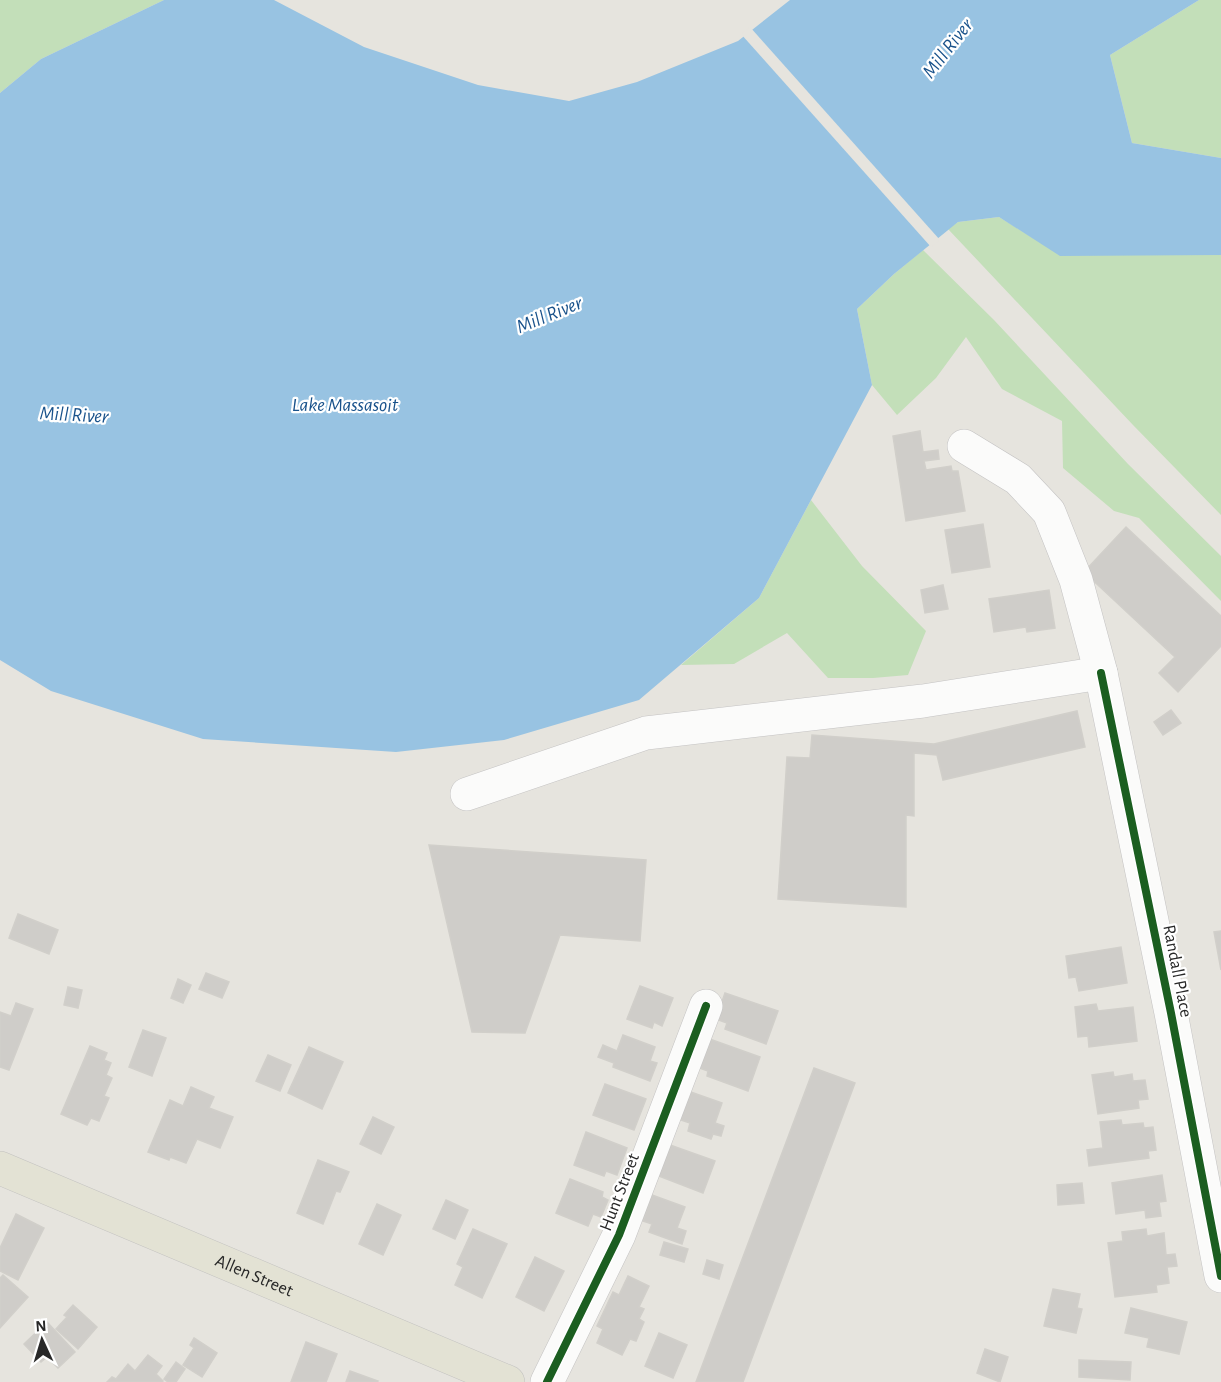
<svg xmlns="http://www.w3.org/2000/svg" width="1221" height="1382" viewBox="0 0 1221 1382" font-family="'Alegreya Sans',sans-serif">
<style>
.green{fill:#c3dfb9}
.water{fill:#98c3e2}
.pier{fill:#e6e4de}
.building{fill:#cfcdc9;stroke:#d1cfca;stroke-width:1.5}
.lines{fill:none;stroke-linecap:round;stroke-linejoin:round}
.minor-casing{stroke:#c4c3c3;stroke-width:34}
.major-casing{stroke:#c3c2c0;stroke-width:34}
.minor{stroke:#fbfbfa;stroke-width:33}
.major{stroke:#e3e2d4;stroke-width:33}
.cycleway-casing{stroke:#fff;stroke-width:11}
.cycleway{stroke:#1b5e20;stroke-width:8}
.labels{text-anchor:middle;stroke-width:4.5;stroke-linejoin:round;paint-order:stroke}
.street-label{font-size:18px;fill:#282828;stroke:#fff}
.water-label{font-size:20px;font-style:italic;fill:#19528b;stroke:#fff}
</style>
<rect width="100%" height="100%" fill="#e6e4de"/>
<g class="green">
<path d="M0,0H164L41,59L0,93Z"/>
<path d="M1199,0H1221V158L1132,143L1110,55Z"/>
<path d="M999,217L1061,255H1221V515L1133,425L948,229L958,222Z"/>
<path d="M923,250L994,320L1128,464L1221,556V601L1139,518L1114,511L1063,468L1062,421L1002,389L966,337L936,378L897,415L872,385L857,309L894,274Z"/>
<path d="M811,500L862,566L926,631L908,675L873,678H828L787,633L734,664L681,665L759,598Z"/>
</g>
<path class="water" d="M164,0H274L364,47L478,85L569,101L637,82L738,41L790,0H1199L1110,55L1132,143L1221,158V255L1060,256L999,217L958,222L894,274L857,309L872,385L759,598L639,700L504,740L396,752L203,739L51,691L0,660V93L41,59Z"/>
<path class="pier" d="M750,27L940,240L931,247L741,34Z"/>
<g class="building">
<path d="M920,431L923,452L938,450L939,459L924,461L926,470L951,466L952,471H958L965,511L906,521L893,436Z"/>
<path d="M983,524L990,567L952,573L945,530Z"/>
<path d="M1126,527L1221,616V646L1178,692L1159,673L1175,657L1084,572Z"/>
<path d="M943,585L948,609L925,613L921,590Z"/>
<path d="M1049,590L1055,628L1027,632L1026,627L994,632L989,599Z"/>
<path d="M1171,710L1181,723L1163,735L1154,722Z"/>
<path d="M1077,711L1085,747L943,780L937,755L914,753V816L906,815V907L778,899L787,757L810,758L812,735L934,744Z"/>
<path d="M429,845L646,860L640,941L560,935L525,1033L472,1032Z"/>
<path d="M18,914L58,930L49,954L9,938Z"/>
<path d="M1221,931V970L1214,932Z"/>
<path d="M1121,947L1127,983L1079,991L1076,977L1069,978L1066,956Z"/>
<path d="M206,973L229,982L222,998L199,989Z"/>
<path d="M178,979L191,985L183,1003L171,998Z"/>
<path d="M640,986L673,998L662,1026L654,1022L652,1028L627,1019Z"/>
<path d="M68,987L82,990L78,1008L64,1005Z"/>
<path d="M725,993L778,1011L766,1044L725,1029L727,1023L716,1019Z"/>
<path d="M16,1003L33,1009L9,1070L0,1067V1012L11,1016Z"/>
<path d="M1096,1004L1098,1011L1133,1007L1137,1041L1089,1047L1088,1036L1078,1037L1075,1007Z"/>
<path d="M143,1030L166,1038L152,1076L129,1067Z"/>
<path d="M623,1035L655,1047L650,1061L657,1063L650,1081L613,1067L614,1063L598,1057L603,1045L617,1051Z"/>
<path d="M704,1037L760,1057L748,1091L707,1076L708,1071L694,1066Z"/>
<path d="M90,1046L107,1053L104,1060L111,1063L106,1075L112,1078L104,1096L109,1098L99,1121L91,1118L87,1125L61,1114Z"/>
<path d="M309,1047L343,1062L322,1109L288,1093Z"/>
<path d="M268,1055L291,1065L280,1091L256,1081Z"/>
<path d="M814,1068L855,1083L743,1382H696Z"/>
<path d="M1113,1072L1114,1077L1132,1074L1133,1081L1145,1080L1148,1099L1138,1100L1139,1108L1098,1114L1092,1075Z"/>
<path d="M605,1084L646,1099L634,1130L593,1115Z"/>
<path d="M191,1087L214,1097L209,1108L233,1117L220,1148L197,1139L186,1163L170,1157L169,1160L148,1152L170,1100L183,1106Z"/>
<path d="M685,1090L722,1103L715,1123L724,1126L721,1136L713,1134L711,1139L688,1131L690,1123L675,1118Z"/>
<path d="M373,1117L394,1127L381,1154L360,1144Z"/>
<path d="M1121,1120L1122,1125L1143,1123L1144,1128L1153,1127L1156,1150L1148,1151L1149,1158L1089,1166L1087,1150L1103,1148L1100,1122Z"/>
<path d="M586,1132L627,1148L617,1175L606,1171L604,1176L574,1165Z"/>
<path d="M670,1145L715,1161L703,1193L659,1176Z"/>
<path d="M318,1160L349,1172L340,1192L336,1191L323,1224L297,1213Z"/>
<path d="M1162,1175L1166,1201L1159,1202L1161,1216L1146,1218L1145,1210L1116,1214L1112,1183Z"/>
<path d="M570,1179L603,1192L602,1197L608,1200L601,1217L593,1214L588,1226L556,1213Z"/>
<path d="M1082,1183L1084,1203L1058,1205L1057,1185Z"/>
<path d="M652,1195L685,1207L677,1228L686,1231L682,1244L649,1232L652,1224L643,1221Z"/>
<path d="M446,1200L468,1210L455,1239L433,1229Z"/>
<path d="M377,1204L401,1215L383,1255L359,1244Z"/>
<path d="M16,1214L44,1228L18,1280L0,1271V1248Z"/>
<path d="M473,1229L507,1244L482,1298L455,1285L463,1267L457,1264Z"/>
<path d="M1146,1229L1147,1236L1164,1233L1166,1255L1175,1254L1177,1266L1167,1267L1169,1283L1156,1285L1157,1292L1115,1297L1108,1243L1123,1241L1122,1232Z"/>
<path d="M664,1242L688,1249L684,1262L660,1255Z"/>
<path d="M535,1257L564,1271L544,1311L516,1297Z"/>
<path d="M707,1260L723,1265L719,1279L703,1274Z"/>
<path d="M3,1275L28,1297L0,1328V1278Z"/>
<path d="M628,1276L649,1286L639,1307L644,1309L639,1319L644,1322L636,1341L630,1339L622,1355L597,1343L603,1329L597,1326L613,1292L619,1295Z"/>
<path d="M1053,1289L1080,1294L1077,1308L1082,1309L1076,1333L1044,1326Z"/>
<path d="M73,1305L97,1327L78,1349L56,1329L67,1317L64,1315Z"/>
<path d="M1131,1308L1187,1322L1179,1354L1147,1347L1149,1338L1125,1333Z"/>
<path d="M47,1322L75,1352L58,1368L47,1357L41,1362L24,1344Z"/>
<path d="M659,1333L687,1345L673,1378L645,1366Z"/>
<path d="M194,1338L217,1353L202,1377L183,1365L194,1348L190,1345Z"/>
<path d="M306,1342L337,1354L326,1382H291Z"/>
<path d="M985,1349L1008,1357L1000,1382L977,1373Z"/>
<path d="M148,1355L162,1366L156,1374L163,1381L162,1382H107L112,1377L116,1379L128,1364L135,1371Z"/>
<path d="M1079,1360L1131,1362L1130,1380L1079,1377Z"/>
<path d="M176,1362L185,1369L176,1382H168L164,1379Z"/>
<path d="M350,1371L378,1381L377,1382H346Z"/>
</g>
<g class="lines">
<g class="minor-casing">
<g id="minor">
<path d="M964,446L1018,479L1049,512L1076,580L1101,673L1171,1013L1221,1276"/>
<path d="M467,794L646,733L923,701L1101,673"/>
<path d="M547,1382L619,1235L706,1006"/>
</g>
</g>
<g class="major-casing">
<g id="major">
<path id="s1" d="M0,1168L508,1382"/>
</g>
</g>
<use href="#minor" class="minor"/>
<use href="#major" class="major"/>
<g class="cycleway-casing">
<g id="cycleway">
<path d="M1101,673L1171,1013L1221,1276"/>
<path d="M547,1382L619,1235L706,1006"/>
</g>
</g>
<use href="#cycleway" class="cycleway"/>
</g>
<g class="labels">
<g class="street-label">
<text transform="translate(1178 971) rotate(79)" y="6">Randall Place</text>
<text transform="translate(619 1192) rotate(-69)" y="6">Hunt Street</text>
<text dy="6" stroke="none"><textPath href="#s1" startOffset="276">Allen Street</textPath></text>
</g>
<g class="water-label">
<text transform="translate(947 48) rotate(-52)" y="7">Mill River</text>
<text transform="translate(549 314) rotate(-22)" y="7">Mill River</text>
<text x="345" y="411">Lake Massasoit</text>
<text transform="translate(74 414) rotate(3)" y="7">Mill River</text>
</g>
</g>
<g transform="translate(42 1340) rotate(356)" stroke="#ffffff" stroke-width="4.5" paint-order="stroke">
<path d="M0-4.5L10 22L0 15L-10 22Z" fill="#282828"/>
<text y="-9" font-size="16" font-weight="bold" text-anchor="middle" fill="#282828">N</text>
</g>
</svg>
